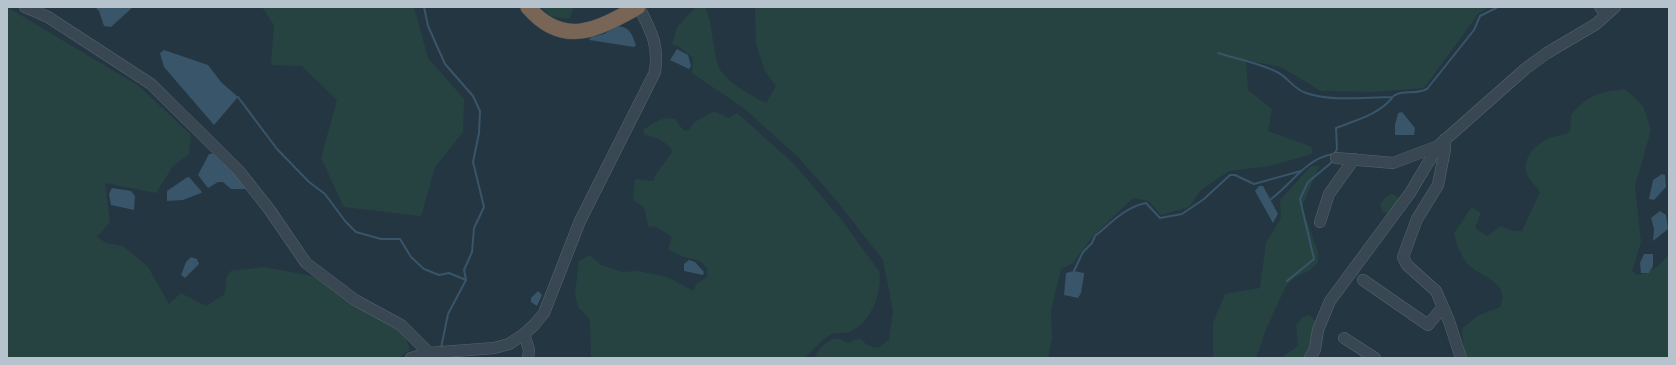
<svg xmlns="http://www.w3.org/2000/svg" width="1676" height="365" viewBox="0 0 1676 365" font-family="'Exo 2',sans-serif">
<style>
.green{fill:#274341}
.water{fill:#38556a}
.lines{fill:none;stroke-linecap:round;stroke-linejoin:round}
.stream{stroke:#38556a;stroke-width:2}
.minor-casing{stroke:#57656f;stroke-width:12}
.highway-casing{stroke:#44525c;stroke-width:16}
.minor{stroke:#394752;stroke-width:11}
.highway{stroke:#786556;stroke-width:15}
</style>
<rect width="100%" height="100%" fill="#243642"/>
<g class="green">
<path d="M7,7L139,86L191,135L189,154L173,166L156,193L105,183L110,222L97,237L106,243L123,246L148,267L169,304L181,293L206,306L225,294L226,278L231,271L264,267L312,276L404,333L410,350L398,358H7Z"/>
<path d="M262,7H414L428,58L464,99L463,132L435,167L421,216L344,207L321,158L337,100L302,66L271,65L274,25Z"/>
<path d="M541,7H574L569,19L551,16Z"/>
<path d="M696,7H705C713,25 712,46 718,65C723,81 752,96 766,103L776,86L765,71L756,44L755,7H1489L1479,13L1424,88L1372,92L1321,91L1281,67L1246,60L1248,90L1272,109L1268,131L1310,146L1313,149L1311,154L1270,166L1229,171L1201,190L1189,207L1161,215L1149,201L1133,198L1093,236L1073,263L1061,269L1051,310L1052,338L1048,358H815C818,349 829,337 840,339C843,340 846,343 849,343L854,340L861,339L867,345L878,348L889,340L893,311L883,260L836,200L798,157L745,109L692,73L693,58L678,46L672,45L677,27Z"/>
<path d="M1625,89L1643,106L1651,130L1635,186L1641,242L1632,271L1637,275C1651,274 1661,264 1669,254V358H1465L1462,329L1477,316L1500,307C1512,280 1478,278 1466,262C1460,253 1456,243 1454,233L1471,208L1475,209L1481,213L1475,228L1487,236L1501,226L1514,231H1522L1540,192C1536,186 1529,180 1527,174C1520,158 1539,141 1553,137C1560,135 1564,136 1570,131L1571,115C1587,95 1600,92 1625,89Z"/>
<path d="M714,111L729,118L737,113L793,163L841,219L879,271C883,291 871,323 851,331C845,334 836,332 830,335C821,340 812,351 805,358H591L590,319L578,307L575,294L579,261L590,255L601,265L622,272L638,271L667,277L694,291L696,284L707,277V268C700,260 697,259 687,258C681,256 674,252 668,249L672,237L657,227L648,226L644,207L633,200L635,179L653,181L655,176L673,151C665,141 656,137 644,135V129C656,123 661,116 675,119L683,130L688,131L695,122Z"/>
<path d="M1311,166H1319L1302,207L1318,252V262L1309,271L1294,278L1286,286L1267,327L1256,358H1213V323L1225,294L1260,288L1266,243L1281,218L1280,200Z"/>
<path d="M1391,194L1396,196L1399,200L1387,213L1383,212L1380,205L1384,199Z"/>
<path d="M1310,315L1315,322L1310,348L1305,358H1281L1298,346L1296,325L1303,317Z"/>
</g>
<g class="water">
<path d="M95,7H133L111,27L104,26L99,11Z"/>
<path d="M617,26C630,27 632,34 636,45L634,47L589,40L591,37L604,34Z"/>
<path d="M677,49L688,55L691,66L689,69L670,60Z"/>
<path d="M164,50L208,65L221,82L238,97L214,125L164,67L160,53Z"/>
<path d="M1402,112L1415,128L1414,135H1395V125L1398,113Z"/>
<path d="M217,153L247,189H231L223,182H218L208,188L198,175L209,154Z"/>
<path d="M1662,174L1665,175L1666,187L1654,200L1649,199L1653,180Z"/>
<path d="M189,177L202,192L201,193L183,200L167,201V191L186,178Z"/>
<path d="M1259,186H1263L1278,214L1273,223L1255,191Z"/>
<path d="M112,188L131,191L135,196L134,210L111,205L109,194Z"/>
<path d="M1660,211L1666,215L1668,229L1653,241L1654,229L1651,218Z"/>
<path d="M1644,254H1653V266L1649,273H1641L1640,263Z"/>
<path d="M191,257L197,259L199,264L185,278L181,275L186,262Z"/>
<path d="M689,260L695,262L704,272L703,275L684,271V264Z"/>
<path d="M1074,271L1084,273V275L1081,293L1078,298L1064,295L1066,273Z"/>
<path d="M538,291L542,295L537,306L531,302V298Z"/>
</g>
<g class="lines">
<g class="stream">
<path d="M424,7L428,26L445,64L473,96L480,111L479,133L473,162L484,207L474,228L472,252L464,270L466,280L448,314L441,348"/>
<path d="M1218,53C1237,59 1259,63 1277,72C1288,77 1293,89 1306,93C1332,102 1365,97 1392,97C1405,88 1412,96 1427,89L1474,30L1480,16L1498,7"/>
<path d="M238,97L277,149L309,182L325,194L345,221L356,232L381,239H400L411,257L424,269L439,275L449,273L466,280"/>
<path d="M1334,155L1337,149L1336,128C1356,120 1378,115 1392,98"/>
<path d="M1271,199C1293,183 1305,159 1333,154"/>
<path d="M1074,271L1083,252L1092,243L1095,236C1111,223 1125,207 1146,203L1160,218L1182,214L1204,199L1230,175H1235L1254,184L1301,171"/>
<path d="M1287,281L1314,259L1300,199L1308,182L1331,163L1333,159"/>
</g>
<g class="minor-casing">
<g id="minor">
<path d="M25,7L48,17L151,84L239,171L269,209L306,263L355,300L401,325L429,353"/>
<path d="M1600,7L1606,15"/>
<path d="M1445,139V149L1438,185L1417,219L1403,257L1407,265L1436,291L1449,321L1461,358"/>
<path d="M1336,158L1393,163L1438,146"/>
<path d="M1320,222L1329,194L1354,159"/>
<path d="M1363,280L1428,325L1442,308"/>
<path d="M524,334L529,350L528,358"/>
<path d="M1344,338L1375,358"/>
<path d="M411,358L429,353L494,348L509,344L524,334L534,325L544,313L580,221L655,72C659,43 651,32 639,7"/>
<path d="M1310,358L1315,349L1318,330L1330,301L1410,193L1438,146L1525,69L1547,53L1596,24L1615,7"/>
</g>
</g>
<g class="highway-casing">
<path id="highway" d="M528,7C564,49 598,29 638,7"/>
</g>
<use href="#minor" class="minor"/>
<use href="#highway" class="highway"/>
</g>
<rect width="1676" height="365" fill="none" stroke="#b6c2cc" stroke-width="16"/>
</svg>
